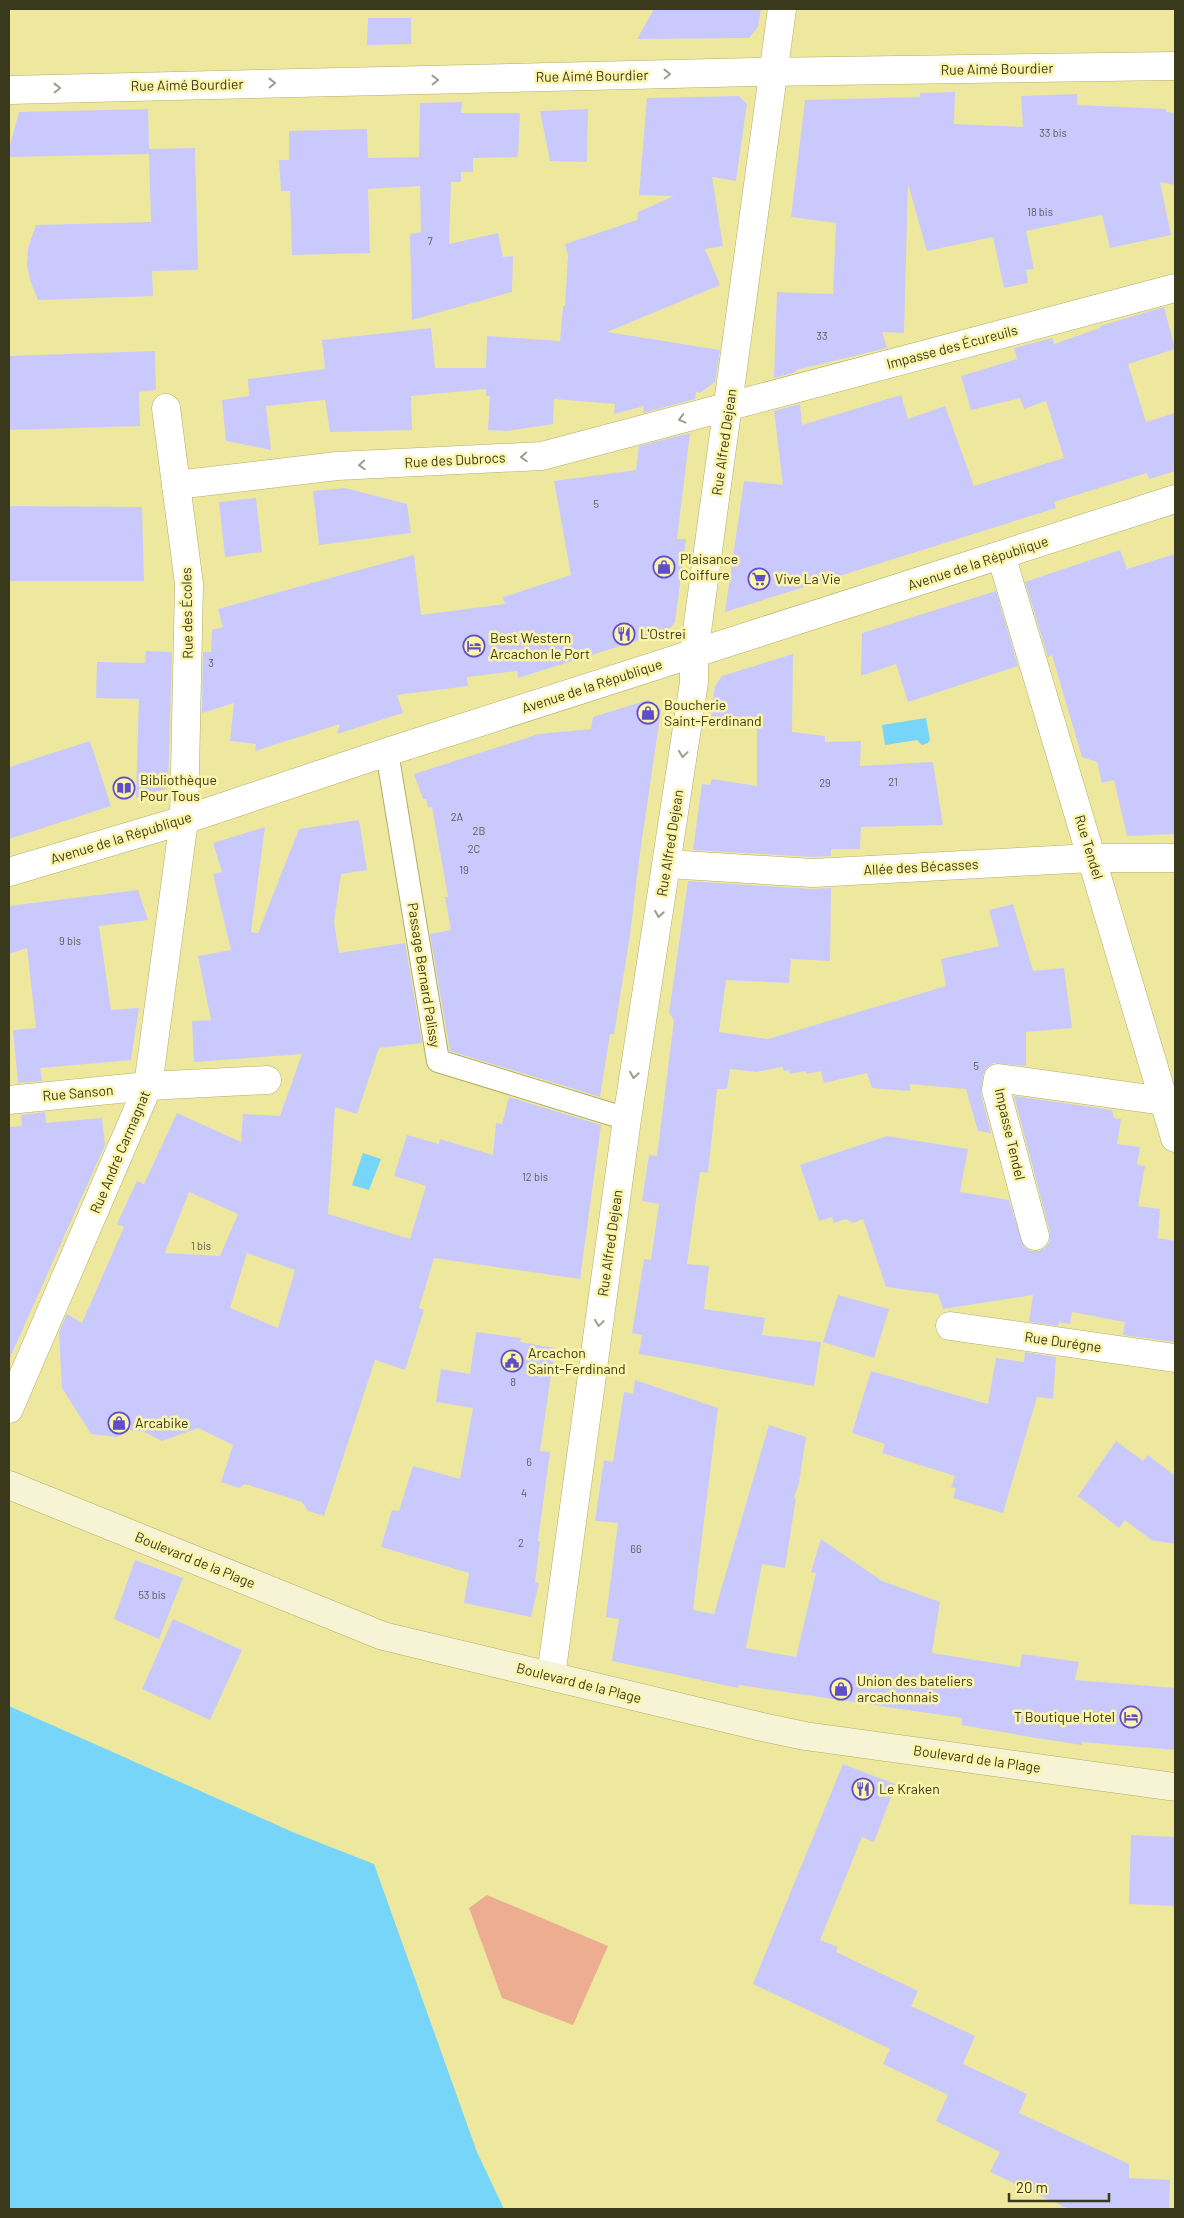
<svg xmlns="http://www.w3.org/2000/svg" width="1184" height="2218" viewBox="0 0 1184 2218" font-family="Barlow,sans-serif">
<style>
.green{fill:#ecad91}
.water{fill:#76d5f9}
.building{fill:#c9c9fe;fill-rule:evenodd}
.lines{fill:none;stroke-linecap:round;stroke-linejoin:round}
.pedestrian-casing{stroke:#b3ad67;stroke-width:24}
.minor-casing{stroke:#b3ad67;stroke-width:29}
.secondary-casing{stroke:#b3ad67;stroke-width:29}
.pedestrian{stroke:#fff;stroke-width:22}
.minor{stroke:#fff;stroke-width:28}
.secondary{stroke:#f6f4d4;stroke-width:28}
.oneway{stroke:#9d9c8d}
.labels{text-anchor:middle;stroke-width:5;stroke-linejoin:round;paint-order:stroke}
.number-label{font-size:11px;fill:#5e5d54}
.street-label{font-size:14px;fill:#3b391b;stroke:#fbf5ac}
.poi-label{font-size:14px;fill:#3b391b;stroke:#fbf5ac;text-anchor:start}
</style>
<rect width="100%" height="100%" fill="#eee89f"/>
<path class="green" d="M487,1895L608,1946L573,2025L502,1998L469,1908Z"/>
<g class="water">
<path d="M926,718L930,740L928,743L922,745L917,740L885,745L882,725Z"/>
<path d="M363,1153L381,1159L369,1190L352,1185Z"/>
<path d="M9,1706L295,1833L374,1864L477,2152L504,2209H9Z"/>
</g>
<g class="building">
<path d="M654,9H761L758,27L749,38L637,39Z"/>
<path d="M368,18H411V44L367,45Z"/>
<path d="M955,92L954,124L1023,127L1021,96L1077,94V105L1166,109V112L1174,113L1175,185L1160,182L1171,235L1110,248L1102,215L1026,231L1034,269L1026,270L1028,283L1004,288L993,237L927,251L908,184L904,333L882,332L887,348L796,370V372L774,378L777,292L833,294L836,223L791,217L805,100L920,97V93Z"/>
<path d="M739,96L747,104L736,181L712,177L723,246L705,249L720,285L607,332L720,350L715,382L700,393L696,392L695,399L643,413L644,406L614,414L615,404L554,399L553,424L507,431L488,430L490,396H486V389L411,396L412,430L330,432L325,400L266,406L271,450L226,441L222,400L249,396L248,379L325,369L322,340L431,328L435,368H486L487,336L560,341L563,306H565L568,256L565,244L637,220L638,212L674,196L639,195L647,98Z"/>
<path d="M462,102L461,113H520L518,157L473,158V172H461V182H451L449,244L498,233L503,257L513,256L512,292L412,320L410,234L421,232L420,186L368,189L370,253L292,255L290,191H281L279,160H289V131L367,129L368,158L419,157L420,103Z"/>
<path d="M148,109L149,149L195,148L198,270L152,271L153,296L38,300L30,280L27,265L28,248L36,225L151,222L149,154L9,157V149L19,112Z"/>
<path d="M588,109L587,162L550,161L540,111Z"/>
<path d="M1164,307L1175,349L1128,364L1146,422L1175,413V471L1149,479L1147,473L1054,502L1056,508L725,612L744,481L783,485L774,411L800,404L802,425L901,395L908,419L945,406L974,486L1064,458L1046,401L1024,409L1020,398L971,410L961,376L1017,359L1014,348L1052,338L1054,344L1100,328V326Z"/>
<path d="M155,351L156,390L139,392L140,426L10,430L9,356Z"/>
<path d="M690,433L677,539H686L675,622L668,631L518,678L517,671L467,677L468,686L397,695L403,713L337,734L340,724L255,751L256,744L230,741L234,703L202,713L203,652H211L212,630L223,627L218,609L414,555L421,615L505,604L503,597L571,575L554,481L636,470L639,446Z"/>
<path d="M345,488L407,504L411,533L319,545L313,491Z"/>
<path d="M256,498L262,552L225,557L219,502Z"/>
<path d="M9,506L142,507L144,581H9Z"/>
<path d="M1120,550L1127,569L1175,554V834L1127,836L1114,780L1102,783L1097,762L1082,757L1052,655L1048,657L1025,582Z"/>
<path d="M996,591L1018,666L908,702L896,664L861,676L862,633Z"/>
<path d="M146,651L172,652L168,788L136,798L139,699L96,698L97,662L145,663Z"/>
<path d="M793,654L792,732L825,736V742L861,741L860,766L933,762L943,825L861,827L860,849H831V856L813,857L693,850L702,784L710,785L712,779L757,786V728L710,722L715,686L722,676Z"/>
<path d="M648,700L661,710L640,853L630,935L614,1034H610L600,1097L450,1051L430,934L451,930L445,897H448L432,807L428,808L426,799H423L414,774L539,734L591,729L593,717Z"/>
<path d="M90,741L111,806L9,839V767Z"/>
<path d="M359,820L367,870L341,874L334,922L339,953L405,943L422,1043L379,1048L357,1114L335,1107L328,1214L410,1239L426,1186L394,1176L407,1135L439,1144L440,1139L493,1155L496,1123L502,1124L509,1097L601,1125L580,1279L434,1258L419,1308L424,1310L405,1370L375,1360L324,1516L308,1511L302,1502L245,1484L239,1488L221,1482L233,1445L198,1428L162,1441L142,1431L129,1430L117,1437L91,1434L62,1388L59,1332L67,1314L82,1323L124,1227L117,1224L137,1181L144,1184L177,1113L241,1142L243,1114L280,1116L302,1054L194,1062L192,1021L211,1020L198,956L231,950L213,874L222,872L213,843L265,827L251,932L258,933L299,829ZM189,1192L238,1214L220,1256L165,1253ZM247,1253L295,1270L278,1328L230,1308Z"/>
<path d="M688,881L812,889L831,888L830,961L791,959L789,983L726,980L719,1032L768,1039L946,986L941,959L999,946L989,910L1013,904L1033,971L1064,968L1072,1028L1026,1032V1066L993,1063L986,1068L983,1075L981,1094L991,1133L978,1131L966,1089L910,1084V1091L872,1088L867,1073L824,1083L821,1071L807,1074L806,1071L790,1074L789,1070L784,1071L782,1067L756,1072L730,1069L727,1089H717L708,1173L700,1172L687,1264L709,1266L704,1309L765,1318L762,1335L821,1342L814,1386L639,1354L642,1335L632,1333L644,1259L651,1260L659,1204L642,1201L649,1155L657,1156L674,1020L669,1013Z"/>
<path d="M138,890L148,920L99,926L111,1010L139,1008L131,1060L40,1068L42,1081L18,1083L13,1030L36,1028L27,948L9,954V906Z"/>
<path d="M1014,1096L1112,1110L1114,1118L1121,1119L1117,1144L1140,1147L1137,1165L1145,1166L1138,1206L1160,1209L1158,1238L1175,1241V1342L1123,1335L1125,1322L1072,1312L1070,1324L1059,1322L1058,1326L1029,1322L1033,1295L943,1309L938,1294L886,1287L863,1219L853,1223L846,1219L834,1223L832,1217L819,1221L800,1165L887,1136L968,1149L960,1192L1009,1200L1024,1247L1031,1251H1039L1046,1247L1050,1241V1232Z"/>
<path d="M45,1112L46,1123L102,1118L105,1145L9,1360V1127L22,1126L21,1115Z"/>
<path d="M838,1295L889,1309L874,1358L823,1342Z"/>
<path d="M476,1332L521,1338L520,1342L555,1348L540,1451L550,1452L538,1541H540L535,1582L539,1583L531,1617L464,1603L469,1573L381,1547L392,1510L399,1511L413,1466L460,1479L473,1408L436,1402L441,1369L470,1374Z"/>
<path d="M1025,1352L1056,1357L1053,1399L1037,1397L1003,1513L953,1498L956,1488L951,1487L955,1476L882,1453L885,1444L852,1433L871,1371L988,1404L996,1358L1024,1362Z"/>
<path d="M635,1380L718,1408L693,1610L714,1614L769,1425L806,1437L799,1483L794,1498H796L785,1568L762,1564L746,1648L796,1657L816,1573L811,1572L821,1539L882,1581L940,1602L932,1653L1020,1667L1022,1654L1079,1662L1075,1680L1175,1688V1750L1082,1742V1745L1036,1738L962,1725V1718L739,1685L738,1688L612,1661L619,1619L606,1617L618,1523L595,1521L604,1460L613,1462L624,1392L633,1394Z"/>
<path d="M1116,1441L1143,1461L1148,1455L1175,1476V1544L1151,1540L1125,1520L1119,1528L1078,1496Z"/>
<path d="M135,1560L183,1578L159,1639L114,1619Z"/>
<path d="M173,1619L242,1650L210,1720L142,1689Z"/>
<path d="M843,1764L895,1784L894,1789L874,1842L862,1837L820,1940L838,1947L836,1952L918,1991L911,2006L975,2036L963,2064L1027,2094L1019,2113L1129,2164V2178L1170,2180L1169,2209H1069L990,2172L1000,2152L936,2121L948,2095L883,2064L890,2049L753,1984Z"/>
<path d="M1131,1835L1175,1837V1906L1129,1904Z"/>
</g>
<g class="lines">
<g class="pedestrian-casing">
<path id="pedestrian" d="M387,752L438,1061L627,1119"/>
</g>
<g class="minor-casing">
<g id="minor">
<path d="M9,90L754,72L1175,66"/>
<path d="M176,485L337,466L542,456L1175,288"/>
<path d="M1001,555L1175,1138"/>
<path d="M667,864L813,873L1092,858H1175"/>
<path d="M9,872L184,820L387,752L1175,499"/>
<path d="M9,1100L148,1086L267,1080"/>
<path d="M1035,1236L996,1090L998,1078L1164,1101"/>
<path d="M950,1326L1175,1358"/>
<path d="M9,1409L148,1086L184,820L189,584L166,408"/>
<path d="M551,1676L627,1119L694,682V653L782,9"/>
</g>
</g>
<g class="secondary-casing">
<path id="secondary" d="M9,1485L383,1636L762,1727L805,1736L1175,1787"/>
</g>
<use href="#pedestrian" class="pedestrian"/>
<use href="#minor" class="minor"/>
<use href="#secondary" class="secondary"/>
</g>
<defs><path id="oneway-chevron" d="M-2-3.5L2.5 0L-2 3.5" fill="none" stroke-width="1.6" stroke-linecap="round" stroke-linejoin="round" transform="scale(1.25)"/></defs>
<g class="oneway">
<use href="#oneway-chevron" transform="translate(667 74) rotate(-1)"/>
<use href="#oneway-chevron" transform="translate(435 80) rotate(-1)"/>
<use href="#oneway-chevron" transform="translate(272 83) rotate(-1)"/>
<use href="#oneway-chevron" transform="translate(57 88) rotate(-1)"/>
<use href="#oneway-chevron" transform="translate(682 419) rotate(165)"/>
<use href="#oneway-chevron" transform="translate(524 457) rotate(177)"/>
<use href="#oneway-chevron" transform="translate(362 465) rotate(177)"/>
<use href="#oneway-chevron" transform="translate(683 754) rotate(98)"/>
<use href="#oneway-chevron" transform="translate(659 914) rotate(99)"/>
<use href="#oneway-chevron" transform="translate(634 1075) rotate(99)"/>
<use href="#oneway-chevron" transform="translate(599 1323) rotate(98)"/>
</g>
<defs>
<g id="shop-ring" transform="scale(1.125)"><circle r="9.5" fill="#fbf5ac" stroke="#5f4ec7" stroke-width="1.5"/><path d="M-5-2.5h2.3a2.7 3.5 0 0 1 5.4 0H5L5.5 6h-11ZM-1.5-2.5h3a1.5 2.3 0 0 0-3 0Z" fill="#5f4ec7"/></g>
<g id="supermarket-ring" transform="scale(1.125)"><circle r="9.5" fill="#fbf5ac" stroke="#5f4ec7" stroke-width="1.5"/><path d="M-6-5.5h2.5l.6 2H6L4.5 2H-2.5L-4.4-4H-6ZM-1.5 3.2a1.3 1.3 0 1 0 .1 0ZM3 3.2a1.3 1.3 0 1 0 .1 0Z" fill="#5f4ec7"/></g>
<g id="restaurant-ring" transform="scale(1.125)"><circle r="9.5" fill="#fbf5ac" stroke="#5f4ec7" stroke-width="1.5"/><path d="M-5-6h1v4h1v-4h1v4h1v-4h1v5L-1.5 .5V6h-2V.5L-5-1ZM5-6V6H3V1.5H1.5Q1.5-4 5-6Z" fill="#5f4ec7"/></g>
<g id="hotel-ring" transform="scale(1.125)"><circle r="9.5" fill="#fbf5ac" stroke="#5f4ec7" stroke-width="1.5"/><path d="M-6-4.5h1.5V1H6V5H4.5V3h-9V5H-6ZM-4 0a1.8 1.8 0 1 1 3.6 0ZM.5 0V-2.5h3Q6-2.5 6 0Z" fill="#5f4ec7"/></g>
<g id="library-ring" transform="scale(1.125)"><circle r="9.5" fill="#fbf5ac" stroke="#5f4ec7" stroke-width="1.5"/><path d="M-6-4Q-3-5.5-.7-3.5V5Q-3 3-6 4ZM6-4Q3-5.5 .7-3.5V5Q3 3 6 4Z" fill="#5f4ec7"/></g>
<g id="civic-ring" transform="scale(1.125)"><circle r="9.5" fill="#fbf5ac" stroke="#5f4ec7" stroke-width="1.5"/><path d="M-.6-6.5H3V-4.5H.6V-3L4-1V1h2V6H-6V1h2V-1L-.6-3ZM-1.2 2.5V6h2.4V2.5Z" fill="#5f4ec7"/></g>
</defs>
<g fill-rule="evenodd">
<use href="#shop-ring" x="664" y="567"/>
<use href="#supermarket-ring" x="759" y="579"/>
<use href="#restaurant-ring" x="624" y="634"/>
<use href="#hotel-ring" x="474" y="646"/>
<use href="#shop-ring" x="648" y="713"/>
<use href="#library-ring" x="124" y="788"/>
<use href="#civic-ring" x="512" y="1361"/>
<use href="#shop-ring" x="119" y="1423"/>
<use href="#shop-ring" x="841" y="1689"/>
<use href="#hotel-ring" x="1131" y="1717"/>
<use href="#restaurant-ring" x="863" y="1789"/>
</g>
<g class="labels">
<g class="number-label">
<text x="1053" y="137">33 bis</text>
<text x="1040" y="216">18 bis</text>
<text x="430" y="245">7</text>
<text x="822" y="340">33</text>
<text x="596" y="508">5</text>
<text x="211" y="667">3</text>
<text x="893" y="786">21</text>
<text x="825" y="787">29</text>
<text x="457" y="821">2A</text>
<text x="479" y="835">2B</text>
<text x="474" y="853">2C</text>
<text x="464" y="874">19</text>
<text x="70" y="945">9 bis</text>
<text x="976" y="1070">5</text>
<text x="535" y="1181">12 bis</text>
<text x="201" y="1250">1 bis</text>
<text x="513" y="1386">8</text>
<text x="529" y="1466">6</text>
<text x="524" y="1497">4</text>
<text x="521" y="1547">2</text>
<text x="636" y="1553">66</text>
<text x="152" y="1599">53 bis</text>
</g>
<g class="street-label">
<text transform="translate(997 69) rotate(-1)" y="5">Rue Aimé Bourdier</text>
<text transform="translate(592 76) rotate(-1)" y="5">Rue Aimé Bourdier</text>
<text transform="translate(187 85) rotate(-1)" y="5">Rue Aimé Bourdier</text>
<text transform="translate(952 347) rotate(-15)" y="5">Impasse des Écureuils</text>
<text transform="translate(724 442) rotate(-82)" y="5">Rue Alfred Dejean</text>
<text transform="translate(455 460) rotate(-3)" y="5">Rue des Dubrocs</text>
<text transform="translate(978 563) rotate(-18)" y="5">Avenue de la République</text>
<text transform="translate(187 613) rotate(-91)" y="5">Rue des Écoles</text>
<text transform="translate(592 686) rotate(-18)" y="5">Avenue de la République</text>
<text transform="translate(121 838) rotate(-17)" y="5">Avenue de la République</text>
<text transform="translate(670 843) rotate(-81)" y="5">Rue Alfred Dejean</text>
<text transform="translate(1089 847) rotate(73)" y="5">Rue Tendel</text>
<text transform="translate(921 867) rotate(-3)" y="5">Allée des Bécasses</text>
<text transform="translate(424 975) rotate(81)" y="5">Passage Bernard Palissy</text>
<text transform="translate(78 1093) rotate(-5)" y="5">Rue Sanson</text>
<text transform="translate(1010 1134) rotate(77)" y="5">Impasse Tendel</text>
<text transform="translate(120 1152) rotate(-67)" y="5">Rue André Carmagnat</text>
<text transform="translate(610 1243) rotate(-82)" y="5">Rue Alfred Dejean</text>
<text transform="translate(1063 1342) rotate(8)" y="5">Rue Durégne</text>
<text transform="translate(195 1560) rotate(22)" y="5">Boulevard de la Plage</text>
<text transform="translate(579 1683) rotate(14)" y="5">Boulevard de la Plage</text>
<text transform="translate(977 1759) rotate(8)" y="5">Boulevard de la Plage</text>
</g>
<g class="poi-label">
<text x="680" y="564">Plaisance<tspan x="680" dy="16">Coiffure</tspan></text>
<text x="775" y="584">Vive La Vie</text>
<text x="640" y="639">L'Ostrei</text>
<text x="490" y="643">Best Western<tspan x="490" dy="16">Arcachon le Port</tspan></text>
<text x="664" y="710">Boucherie<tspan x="664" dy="16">Saint-Ferdinand</tspan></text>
<text x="140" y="785">Bibliothèque<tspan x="140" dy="16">Pour Tous</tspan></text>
<text x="528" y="1358">Arcachon<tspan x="528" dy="16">Saint-Ferdinand</tspan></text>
<text x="135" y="1428">Arcabike</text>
<text x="857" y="1686">Union des bateliers<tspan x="857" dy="16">arcachonnais</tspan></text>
<text x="1115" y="1722" text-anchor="end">T Boutique Hotel</text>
<text x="879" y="1794">Le Kraken</text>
</g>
</g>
<rect width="1184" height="2218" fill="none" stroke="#3b391b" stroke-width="20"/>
<path d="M1009 2193v8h100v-8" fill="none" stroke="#3b391b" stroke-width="2.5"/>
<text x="1016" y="2193" font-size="15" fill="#3b391b" stroke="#fbf5ac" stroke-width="4" paint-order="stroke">20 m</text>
</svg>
